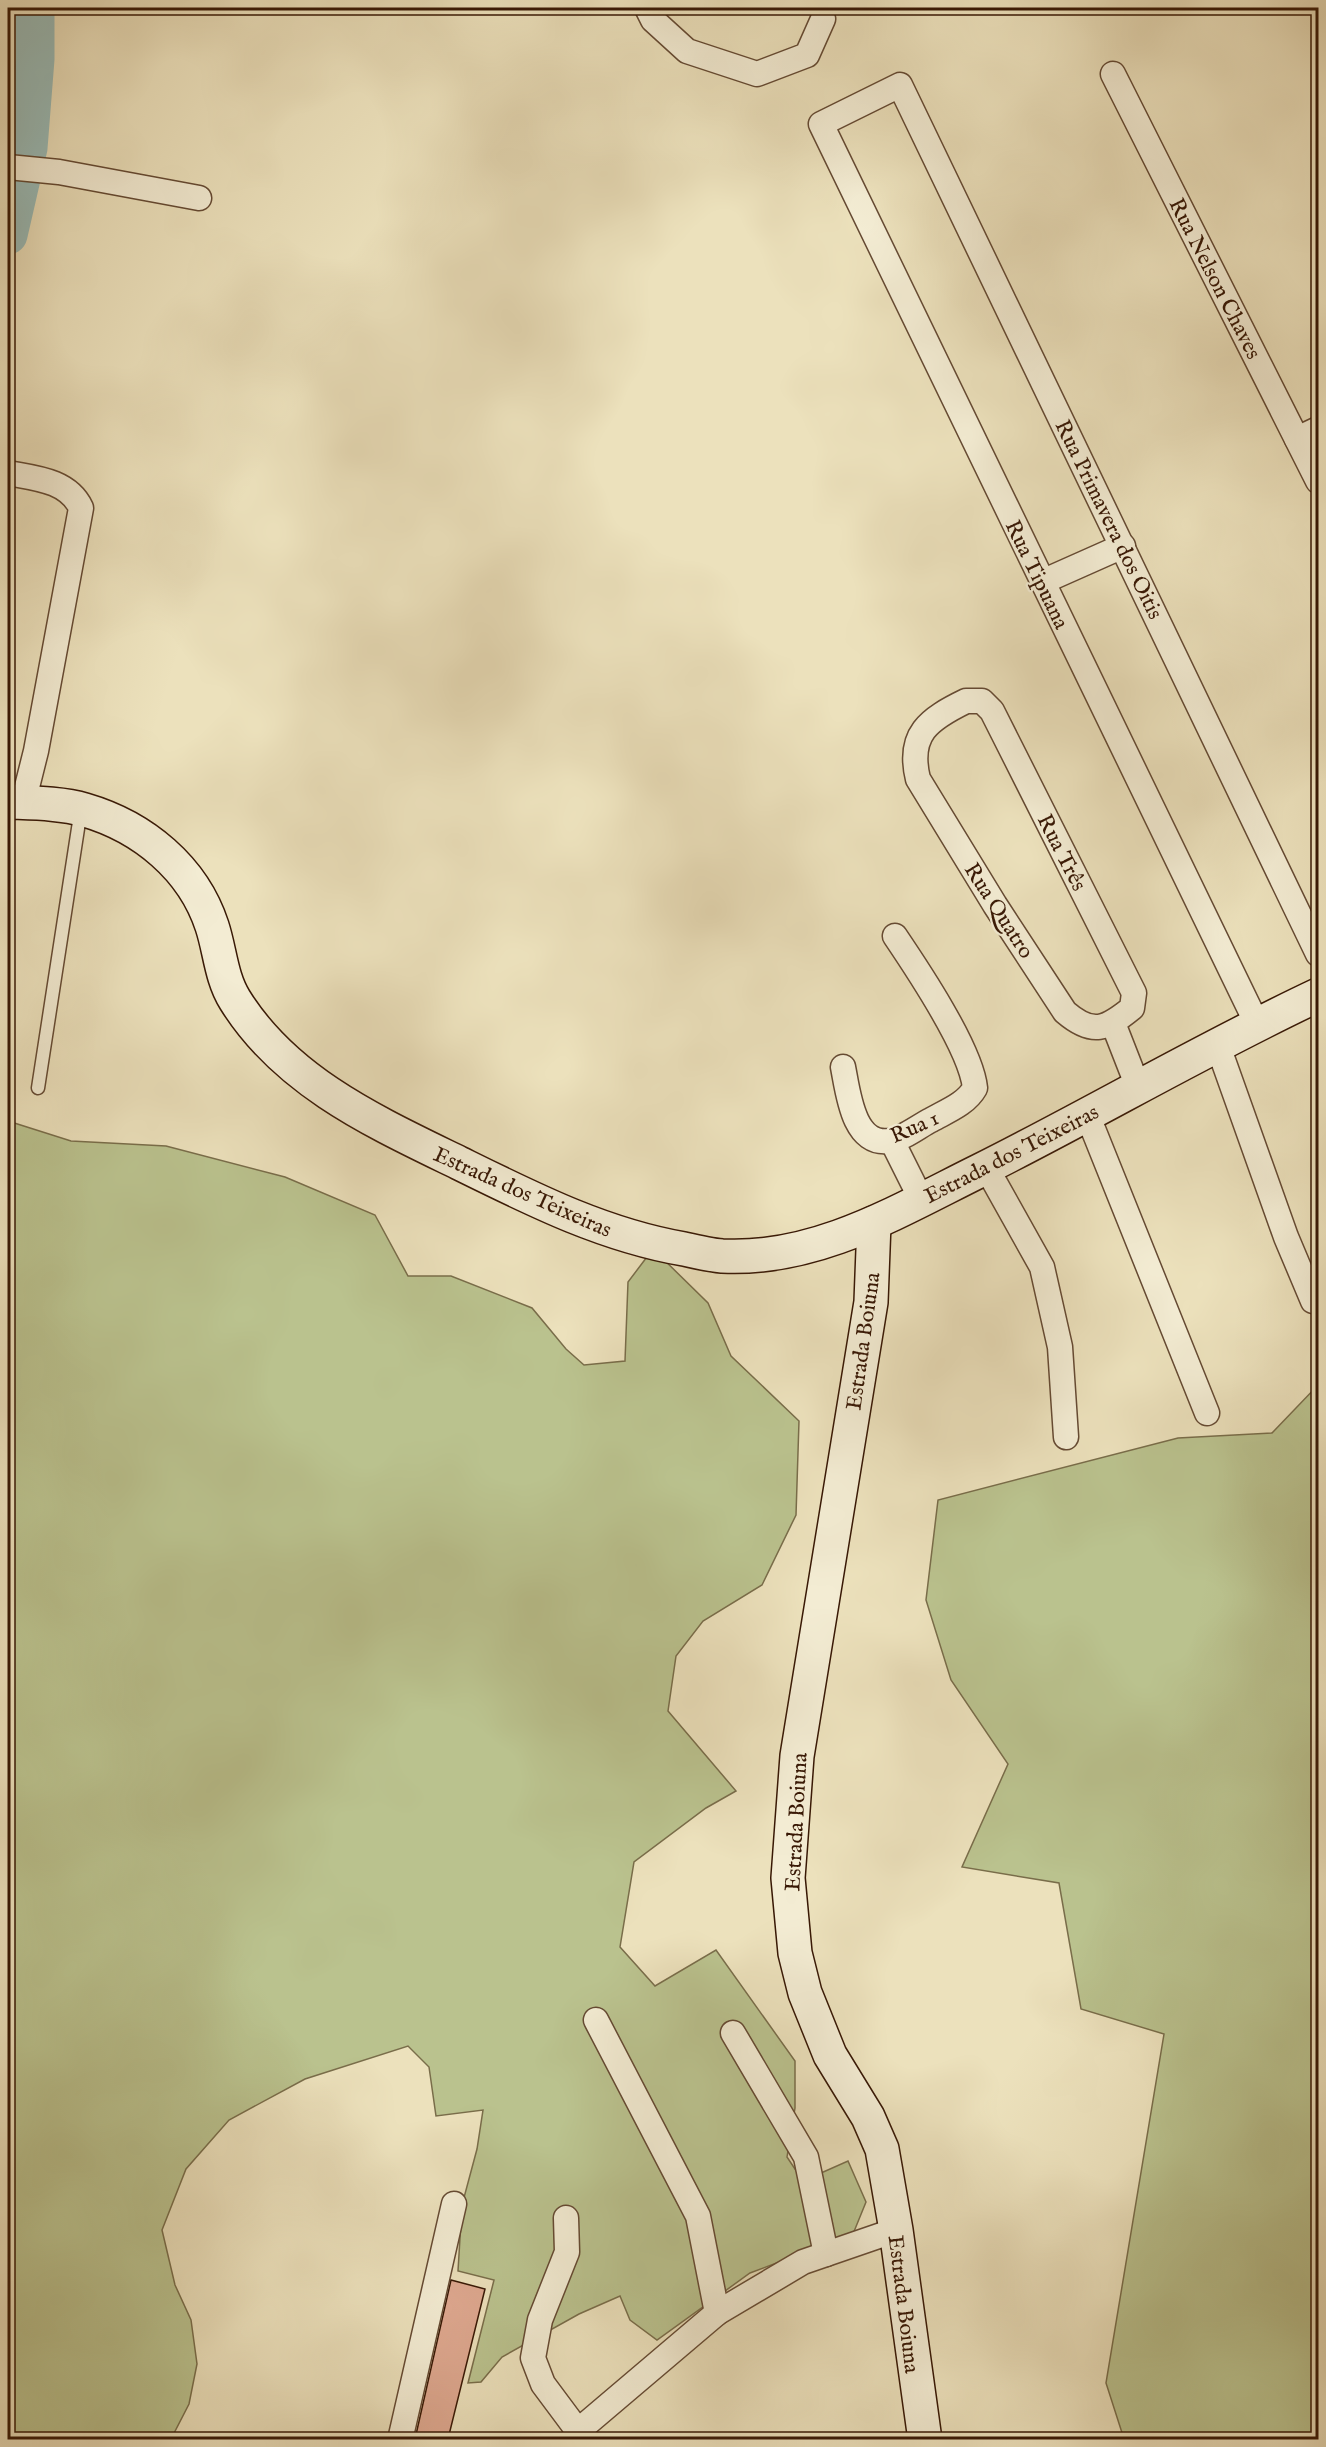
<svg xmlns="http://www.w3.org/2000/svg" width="1326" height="2447" viewBox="0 0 1326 2447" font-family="'IM FELL English',serif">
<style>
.green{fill:#bac28e;stroke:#796d4a;stroke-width:1.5}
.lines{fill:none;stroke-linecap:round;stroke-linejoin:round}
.river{stroke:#9abcb8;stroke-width:39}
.building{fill:#dea890;stroke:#381805;stroke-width:1.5}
.lane-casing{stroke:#654a33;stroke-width:15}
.street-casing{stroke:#654a33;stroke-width:27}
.secondary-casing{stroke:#381805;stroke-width:36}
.lane{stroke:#f3ecd3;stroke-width:12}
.street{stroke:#f3ecd3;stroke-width:24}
.secondary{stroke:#f3ecd3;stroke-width:33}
.labels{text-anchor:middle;stroke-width:4.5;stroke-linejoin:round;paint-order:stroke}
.street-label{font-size:22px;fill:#381805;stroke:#f3ecd3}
</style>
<rect width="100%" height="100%" fill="#ece1bc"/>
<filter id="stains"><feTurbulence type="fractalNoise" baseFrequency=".00333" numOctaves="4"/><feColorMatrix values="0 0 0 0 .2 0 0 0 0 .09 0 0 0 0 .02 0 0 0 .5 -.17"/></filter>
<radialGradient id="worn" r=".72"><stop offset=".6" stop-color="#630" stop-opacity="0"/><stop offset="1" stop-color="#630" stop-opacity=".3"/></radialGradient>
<g class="green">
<path d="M8,1121L71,1141L166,1146L285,1177L375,1215L408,1276H451L532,1308L566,1349L584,1365L625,1361L628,1282L653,1249L708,1303L731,1356L799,1421L796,1515L762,1585L703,1621L676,1656L668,1711L736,1791L706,1808L634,1862L620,1947L655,1986L716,1950L795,2061V2108L787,2157L803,2181L848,2161L866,2202L853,2234L750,2273L657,2340L630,2320L620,2296L579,2314L502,2357L481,2382L468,2383L494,2280L458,2271L462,2205L477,2149L483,2110L436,2116L429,2067L408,2046L305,2079L229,2120L186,2169L162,2230L175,2285L191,2320L197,2364L189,2404L171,2439L8,2440Z"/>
<path d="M1318,1385V2439H1124L1106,2383L1164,2034L1081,2009L1059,1883L962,1867L1008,1764L951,1680L926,1600L938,1500L1178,1438L1272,1433Z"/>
</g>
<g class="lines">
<path class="river" d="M8,235L28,148L35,59V8"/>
</g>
<path class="building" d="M451,2280L485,2289L448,2439H415Z"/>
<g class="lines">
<g class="lane-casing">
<path id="lane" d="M38,1088L81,809"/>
</g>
<g class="street-casing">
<g id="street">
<path d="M647,8L653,20L687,51L757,74L807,55L823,19"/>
<path d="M1113,74L1318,481"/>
<path d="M8,167L59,172L199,198"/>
<path d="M1297,439L1318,429"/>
<path d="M8,473C34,478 68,480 81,508L36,751L23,803"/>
<path d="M1042,582L1123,546"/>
<path d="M966,701H982L992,711L1134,993L1132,1008C1106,1029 1093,1036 1065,1012L995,905L918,779C907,734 929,719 966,701Z"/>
<path d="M1113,1023L1138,1087"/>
<path d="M1257,1024L821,124L900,85L1318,954"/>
<path d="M1218,1046L1286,1237L1313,1301"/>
<path d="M843,1067C848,1092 853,1146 889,1141C903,1139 919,1126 931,1120C947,1111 966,1104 975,1088C971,1049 918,970 895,936"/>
<path d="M1087,1114L1207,1413"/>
<path d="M892,1141L921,1199"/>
<path d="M986,1167L1042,1267L1060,1347L1066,1437"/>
<path d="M596,2020L698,2216L717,2313"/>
<path d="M733,2033L806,2157L826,2254"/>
<path d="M566,2218L567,2252L540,2320L533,2358L543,2384L578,2431"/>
<path d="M400,2440L454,2204"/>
<path d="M573,2440L578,2431L717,2313L803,2262L896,2230"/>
</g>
</g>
<g class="secondary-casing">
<g id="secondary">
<path d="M8,802C32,803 61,803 85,810C143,827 193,868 212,926C220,950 221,978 235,1000C286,1082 375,1122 459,1163C532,1199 603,1235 684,1249C697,1252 710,1255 722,1256C816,1261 898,1211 979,1171C1093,1114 1203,1049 1318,995"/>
<path d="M874,1223L871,1302L797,1756L788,1878L795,1953L805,1993L830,2055L868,2117L882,2149L896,2230L925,2440"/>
</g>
</g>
<use href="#lane" class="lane"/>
<use href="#street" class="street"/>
<use href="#secondary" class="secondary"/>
</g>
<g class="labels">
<g class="street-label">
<text transform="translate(1216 278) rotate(63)" y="8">Rua Nelson Chaves</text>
<text transform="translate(1110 519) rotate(64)" y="8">Rua Primavera dos Oitis</text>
<text transform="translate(1038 574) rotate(64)" y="8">Rua Tipuana</text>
<text transform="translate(1063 852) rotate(63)" y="8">Rua Três</text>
<text transform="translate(1000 910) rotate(57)" y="8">Rua Quatro</text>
<text transform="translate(914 1126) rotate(-24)" y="8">Rua 1</text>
<text transform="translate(1011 1153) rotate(-27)" y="8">Estrada dos Teixeiras</text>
<text transform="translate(523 1191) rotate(24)" y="8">Estrada dos Teixeiras</text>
<text transform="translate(862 1341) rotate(-82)" y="8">Estrada Boiuna</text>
<text transform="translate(795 1822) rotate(-87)" y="8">Estrada Boiuna</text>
<text transform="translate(905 2304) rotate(83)" y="8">Estrada Boiuna</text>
</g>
</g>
<rect width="1326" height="2447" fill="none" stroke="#ece1bc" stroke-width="30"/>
<rect x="9" y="9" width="1308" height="2429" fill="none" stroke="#381805" stroke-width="3"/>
<rect x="15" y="15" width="1296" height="2417" fill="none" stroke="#381805" stroke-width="1.5"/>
<rect width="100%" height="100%" filter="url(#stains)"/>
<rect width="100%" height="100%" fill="url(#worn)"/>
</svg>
